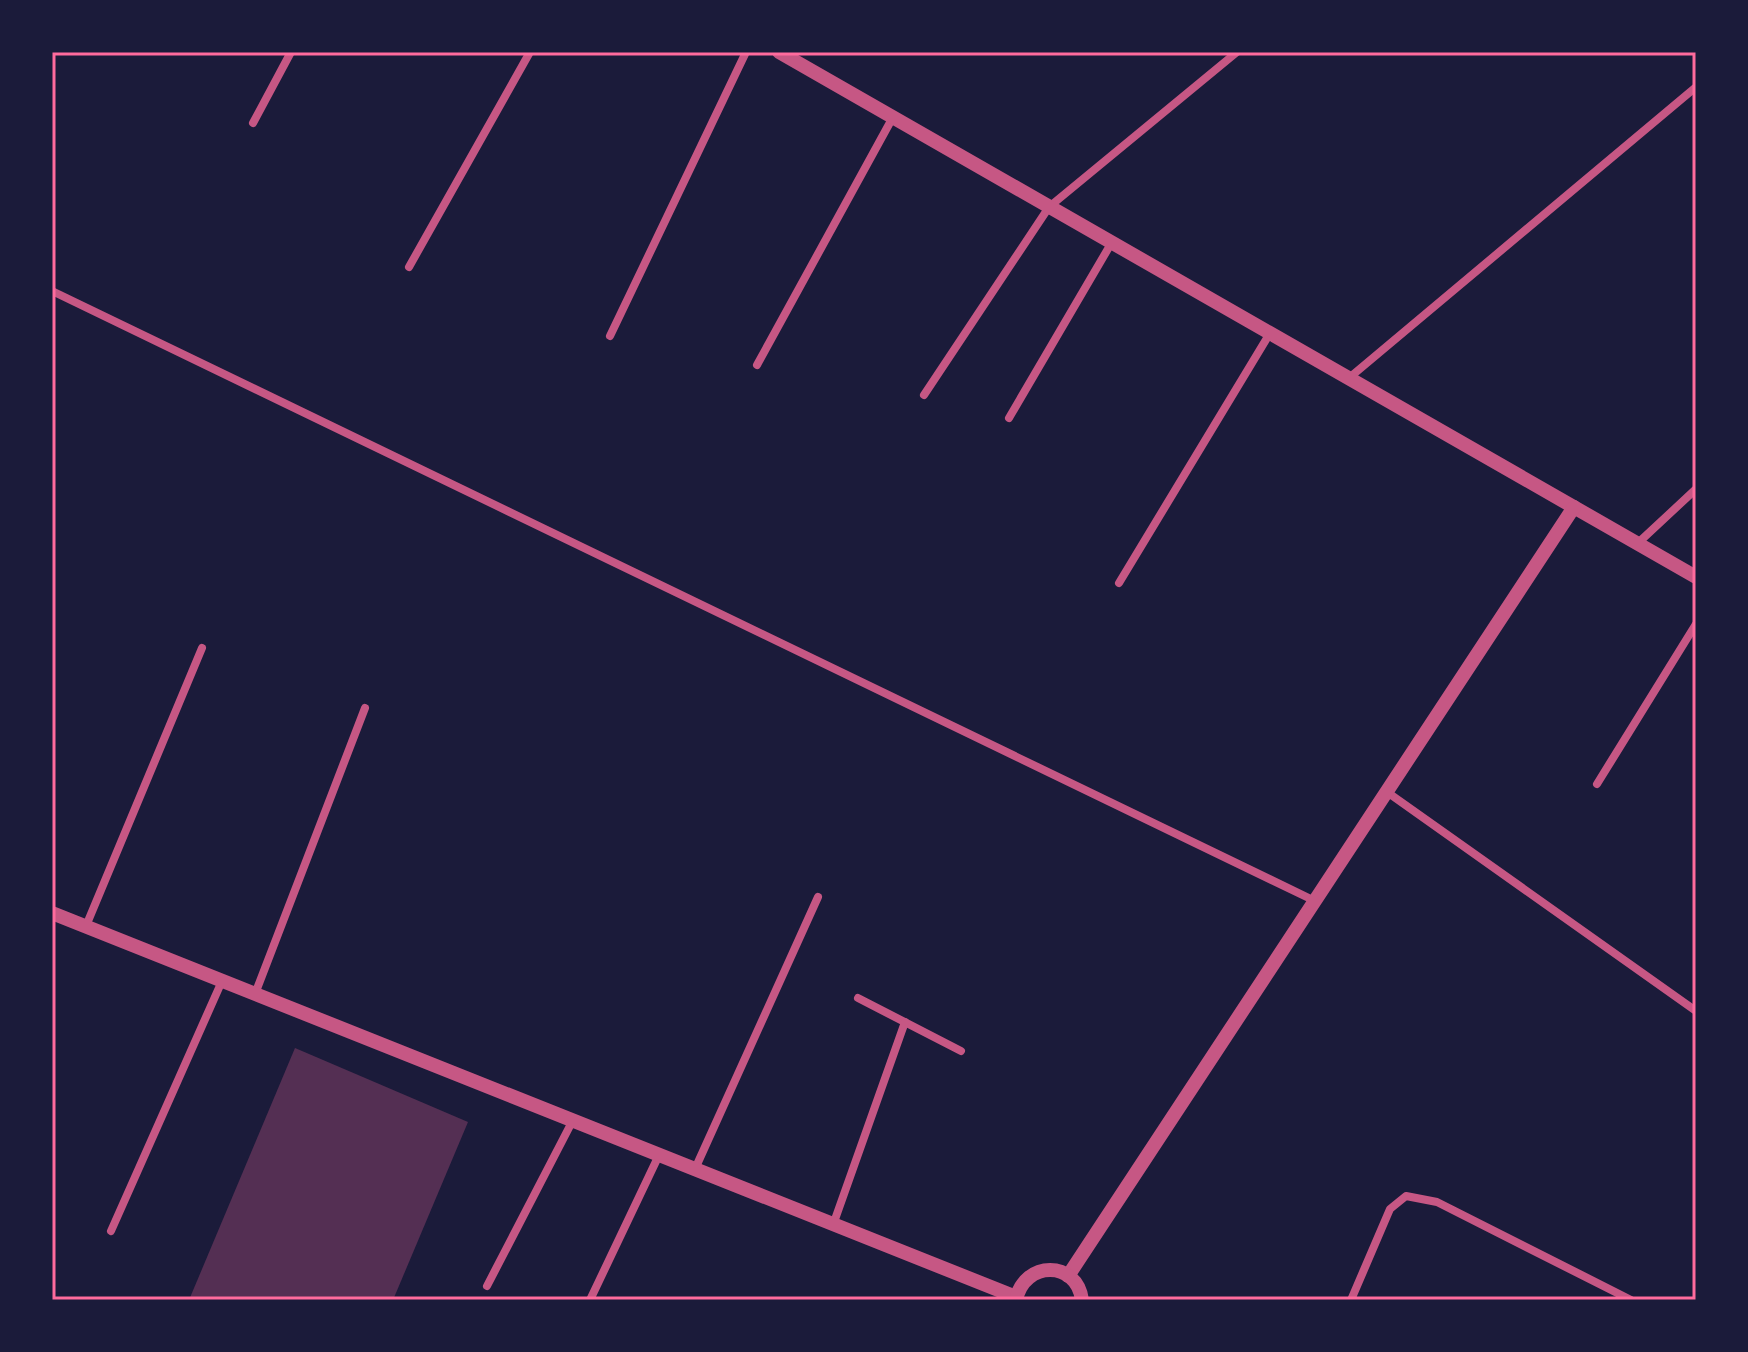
<svg xmlns="http://www.w3.org/2000/svg" width="1748" height="1352" viewBox="0 0 1748 1352" font-family="'Source Sans 3',sans-serif">
<style>
.building{fill:#542f53}
.lines{fill:none;stroke-linecap:round;stroke-linejoin:round}
.minor{stroke:#c65784;stroke-width:8}
.tertiary{stroke:#c65784;stroke-width:14}
.neatline{fill:none;stroke:#ff6b9d;stroke-width:3}
</style>
<rect width="100%" height="100%" fill="#1b1b3a"/>
<path class="building" d="M295,1048L468,1122L393,1300H189Z"/>
<g class="lines">
<g class="minor">
<path d="M253,123L291,52"/>
<path d="M409,267L530,52"/>
<path d="M52,291L1315,901"/>
<path d="M610,336L746,52"/>
<path d="M757,365L893,117"/>
<path d="M1349,378L1696,87"/>
<path d="M924,395L1049,207L1237,52"/>
<path d="M1009,418L1112,242"/>
<path d="M1638,543L1696,489"/>
<path d="M1119,583L1270,333"/>
<path d="M1597,784L1696,624"/>
<path d="M1387,792L1696,1011"/>
<path d="M86,926L202,648"/>
<path d="M255,994L365,708"/>
<path d="M858,998L961,1051"/>
<path d="M695,1169L818,897"/>
<path d="M833,1225L905,1022"/>
<path d="M111,1231L222,981"/>
<path d="M487,1286L573,1120"/>
<path d="M590,1300L659,1155"/>
<path d="M1351,1300L1390,1209L1406,1196L1437,1202L1631,1300"/>
</g>
<g class="tertiary">
<path d="M779,52L1696,577"/>
<path d="M52,913L1016,1297"/>
<path d="M1068,1276L1574,507"/>
<path d="M1016,1300C1024,1260 1077,1260 1082,1300"/>
</g>
</g>
<rect width="1748" height="1352" fill="none" stroke="#1b1b3a" stroke-width="108"/>
<rect x="54" y="54" width="1640" height="1244" class="neatline"/>
</svg>
